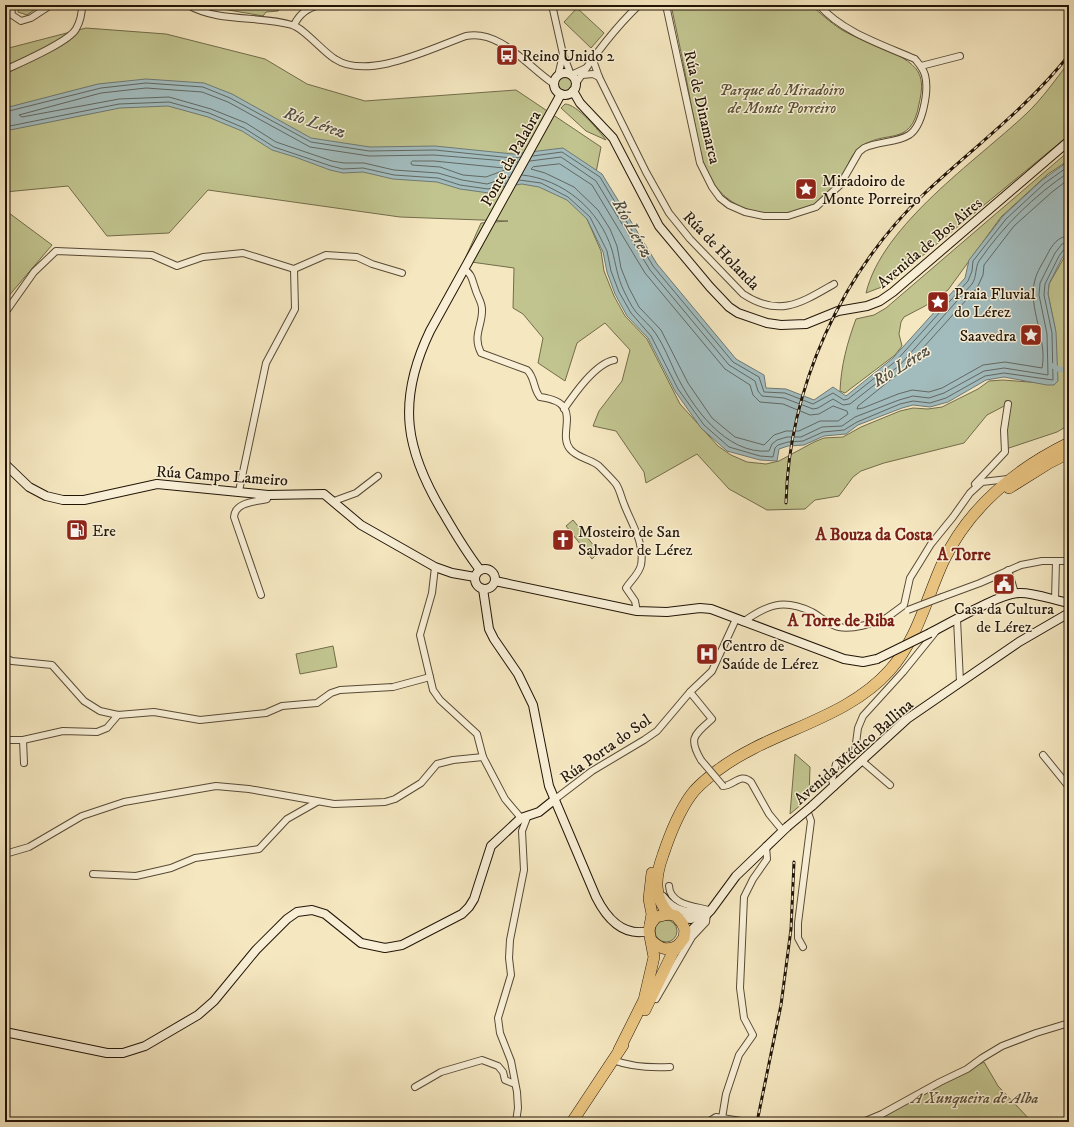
<svg xmlns="http://www.w3.org/2000/svg" width="1074" height="1127" viewBox="0 0 1074 1127" font-family="'IM FELL DW Pica',serif">
<style>
.green{fill:#c1c48f;stroke:#726c4b}
.water{fill:#a2bcbe;stroke:#6f7975}
.lines{fill:none;stroke-linecap:round;stroke-linejoin:round}
.shore{stroke:#626862;stroke-width:1}
.canal{stroke:#a2bcbe;stroke-width:5.5}
.street-casing{stroke:#574a35;stroke-width:8}
.secondary-casing{stroke:#221507;stroke-width:10}
.highway-casing{stroke:#221507;stroke-width:12}
.street{stroke:#f8efd6;stroke-width:6}
.secondary{stroke:#f8efd6;stroke-width:8}
.highway{stroke:#eac480;stroke-width:11}
.rail-casing{stroke:#221507;stroke-width:3}
.rail{stroke:#f8efd6;stroke-width:1.5;stroke-dasharray:4.5;stroke-linecap:butt}
.street-bridge-casing{stroke:#574a35;stroke-width:8;stroke-linecap:butt}
.secondary-bridge-casing{stroke:#221507;stroke-width:10;stroke-linecap:butt}
.street-bridge{stroke:#f8efd6;stroke-width:6}
.secondary-bridge{stroke:#f8efd6;stroke-width:8}
.labels{text-anchor:middle;stroke-width:3;stroke-linejoin:round;paint-order:stroke}
.poi-label{font-size:16px;fill:#221507;stroke:#f8efd6;text-anchor:start}
.park-label{font-size:16px;font-style:italic;fill:#5a5237;stroke:#f8efd6}
.street-label{font-size:16px;fill:#221507;stroke:#f8efd6}
.water-label{font-size:17px;font-style:italic;fill:#4f4f47;stroke:#f8efd6}
.neighbourhood-label{font-size:17px;font-weight:bold;fill:#7a1f14;stroke:#f8efd6}
</style>
<rect width="100%" height="100%" fill="#f5e7c0"/>
<filter id="stains"><feTurbulence type="fractalNoise" baseFrequency=".005" numOctaves="4"/><feColorMatrix values="0 0 0 0 .2 0 0 0 0 .09 0 0 0 0 .02 0 0 0 .5 -.17"/></filter>
<radialGradient id="worn" r=".72"><stop offset=".6" stop-color="#630" stop-opacity="0"/><stop offset="1" stop-color="#630" stop-opacity=".3"/></radialGradient>
<g class="green">
<path d="M18,5H41L27,15L18,12Z"/>
<path d="M200,5H284L278,11L266,12L263,16Z"/>
<path d="M671,5H811C821,14 831,23 842,30C862,42 913,54 920,76C923,85 921,95 919,104C911,150 884,127 858,149C849,157 846,173 838,183C832,191 825,199 816,204C793,219 754,217 731,201C716,191 708,176 702,159C697,145 696,128 693,114C686,77 679,41 671,5Z"/>
<path d="M577,8L604,33L591,48L564,22Z"/>
<path d="M86,28L166,34L265,59L307,84L365,101L516,90L601,147L587,219L601,251L604,271L614,296L625,316L647,339L680,404L718,446L731,455L747,462L766,464L779,461L814,442L824,438L843,437L861,427L900,411L913,408L928,409L942,407L978,389L989,381L1003,380L1054,384L1055,328L1048,294L1049,284L1069,249V425L1057,432L1006,449L1008,404L987,415L964,443L884,463L861,471L853,477L839,496L815,500L805,509L767,510L729,489L697,454L646,483L644,472L616,431L593,426L599,411L622,381L630,350L605,323L577,343L565,381L538,363L543,338L523,314L513,308L514,268L464,261L481,223L508,221L400,217L208,190L169,233L107,236L68,186L5,192V49Z"/>
<path d="M1069,62L1068,136L887,285L866,293C882,225 976,161 1026,114C1042,99 1056,79 1069,62Z"/>
<circle cx="565" cy="84" r="7"/>
<path d="M565,104C577,104 599,131 606,140L586,131L561,108Z"/>
<path d="M1069,151V160L1048,174L1001,217L948,290L925,306L904,317L901,322L899,334L902,346L895,355L845,393L840,391C841,366 847,343 856,319L874,315L886,308Z"/>
<path d="M5,210L52,245L7,298L5,296Z"/>
<path d="M573,520L599,552L592,559L566,526Z"/>
<path d="M333,646L337,667L300,674L296,654Z"/>
<path d="M795,754L810,767L809,798L790,814Z"/>
<circle cx="666" cy="931" r="11"/>
<path d="M984,1062L998,1086L1032,1122H867L909,1098Z"/>
</g>
<path class="water" d="M146,79L204,83L232,94L311,138L370,147L435,146L513,154L563,148L602,174L657,264L736,359L764,375L766,388L786,389L814,400L833,387L846,396L893,358L965,278L969,260L1003,216L1042,180L1069,161V249L1062,258L1049,284L1048,294L1056,332L1058,381L1054,385H1047L1004,377L986,380L948,402L930,407L913,405L902,408L858,425L846,434L824,436L804,445L788,446L779,449L777,461L760,460L727,451L701,428L675,391L648,338L627,316L615,294L607,272L603,252L587,219L567,200L539,187L522,184L501,187L489,193L460,189L437,182L393,179L363,172L343,173L330,170L295,157L272,150L242,131L208,117L168,106L120,108L5,131V108L98,84Z"/>
<g class="lines">
<g class="shore">
<path d="M5,112L101,88L146,83L203,87L230,98L311,142L369,151L435,150L512,158L521,157"/>
<path d="M5,127L119,104L169,102L209,113L244,128L274,147L331,166L343,169L363,168L394,175L438,178L460,185L488,189L506,183"/>
<path d="M533,156L562,152L600,177L653,266L733,362L759,377L764,392L785,393L813,404L833,393L844,400L848,399L896,361L968,281L972,271L973,261L1006,219L1045,183L1069,166"/>
<path d="M413,161H434L504,168L505,170L486,177L463,175L440,167L412,165L411,163Z"/>
<path d="M530,161L561,157L596,181L650,270L729,365L755,381L758,391L762,396L784,398L813,409L818,408L833,399L843,405L850,404L900,365L972,284C977,277 975,267 979,261C1003,226 1034,196 1069,172"/>
<path d="M560,164L592,185L645,273L725,369L750,385L753,395L760,402L783,404L810,415L819,414L833,406L847,411L848,414L838,421H820L799,431H786L774,435L764,445L735,437L712,418L688,383L661,330L639,307L629,288L621,268L617,246L610,229L598,210L574,187L545,173L531,169L533,167Z"/>
<path d="M522,175C563,179 600,210 612,250C616,264 617,277 624,291C627,297 631,306 636,312C642,319 651,326 656,334C664,346 669,359 675,372C691,406 726,455 769,451L772,444L777,440L787,437H801L822,427L842,426L855,417L899,400L913,396L929,398L944,393L984,371L1004,368L1048,375L1047,334L1039,295L1040,283L1055,253L1062,244L1069,242"/>
<path d="M509,177L487,184L462,180L438,173L394,170L364,163H344L332,161L276,142L246,123L211,109L169,97L119,99L22,117L19,115L101,93L146,88L202,92L228,102L310,147L369,156L434,155L518,162"/>
<path d="M1069,179L1052,192L1014,226L984,265L983,275L977,288L904,369L858,406L857,409L863,408L898,394L912,390L929,392L942,388L983,365L1005,362L1042,368C1048,340 1027,306 1035,280C1037,271 1043,263 1047,255C1052,245 1058,236 1069,236"/>
<path d="M519,180L541,183L568,197L590,217L607,251L611,271L619,292L631,313L651,336L678,389L704,425L729,447L760,456L773,457L775,448L778,445L788,442L803,441L823,432L844,430L857,422L900,404L913,401L930,403L946,398L985,376L1004,373L1053,380L1052,333L1044,295L1045,284L1059,256L1065,248L1069,247"/>
</g>
<path class="canal" d="M1053,366L1058,369L1069,370"/>
<g class="street-casing">
<g id="street">
<path d="M11,5L12,15L21,21L31,18L51,5"/>
<path d="M188,5C219,23 259,15 292,25C304,28 323,52 335,59C368,81 432,48 466,36C500,29 528,67 554,84"/>
<path d="M552,5L563,54L571,75L586,68"/>
<path d="M666,5L700,163L712,187L720,198L729,205L745,212L764,216H788L816,207L840,185L859,152L864,148C878,141 896,143 909,135C923,126 929,90 925,75C923,68 919,64 915,59C883,45 842,32 819,5"/>
<path d="M294,25C300,13 307,9 319,5"/>
<path d="M593,60L599,77L646,172L669,213L690,239L743,294C779,318 801,303 834,284"/>
<path d="M921,66L960,56"/>
<path d="M5,70C20,63 69,42 76,29C80,22 82,13 82,5"/>
<path d="M582,75L593,74L599,77"/>
<path d="M558,76L563,55"/>
<path d="M575,85C593,57 615,28 639,5"/>
<path d="M465,270C472,274 472,280 475,288C477,296 482,302 482,309C483,325 472,335 481,353L527,370C535,377 533,389 540,397C586,403 556,432 570,449C577,458 591,459 599,466C605,472 611,478 616,484C620,490 621,497 624,504C631,523 645,543 641,565C639,574 631,580 626,588L635,601L637,611"/>
<path d="M5,313L34,272L56,251L152,255L177,266L203,257L243,253L294,269L326,255L357,257L372,264L402,273"/>
<path d="M564,409C575,393 595,364 614,360"/>
<path d="M975,484L1005,452L1004,430L1008,404"/>
<path d="M239,491L266,363L295,309L294,269"/>
<path d="M334,501L356,493L378,476"/>
<path d="M435,567L432,593L420,635L433,690L440,700L477,734L483,757L505,799L521,818"/>
<path d="M1008,570L1015,593"/>
<path d="M261,595L234,517C235,502 255,502 267,499L268,495"/>
<path d="M942,597L980,583L1021,565L1042,561H1069"/>
<path d="M1055,600L1056,561"/>
<path d="M885,619L904,605L910,578L920,562L931,544L953,517L970,493L982,482L1008,479"/>
<path d="M957,619L960,682"/>
<path d="M743,622C767,605 783,598 812,612C821,617 829,625 839,627C853,630 873,623 887,618"/>
<path d="M5,658L12,661L52,665L84,701L100,711L118,715L154,712L200,720L266,713L282,706L317,703L331,693L340,690L393,687L430,677"/>
<path d="M690,692L712,719C694,735 688,738 701,760"/>
<path d="M5,740H23L63,731L97,732L107,728L118,715"/>
<path d="M23,740L24,763"/>
<path d="M1043,755L1069,787"/>
<path d="M862,761L890,785"/>
<path d="M723,786C734,786 740,772 751,782L769,814L783,831"/>
<path d="M834,787L832,780L836,764L855,751L858,728L863,716L903,672L937,630"/>
<path d="M554,800L592,771L644,740L657,731L690,692L712,671L736,619"/>
<path d="M5,854L29,847L82,816L124,802L216,786L249,789L334,804L385,802L395,799L421,783L437,764L453,760L483,757"/>
<path d="M93,874L136,876L171,868L195,858L259,849L287,819L317,802"/>
<path d="M669,886C670,905 694,906 709,910"/>
<path d="M803,947L798,938V923L811,821L807,810"/>
<path d="M656,999L692,937L706,922L707,914"/>
<path d="M613,1060C631,1067 650,1068 670,1067"/>
<path d="M415,1087L441,1072L482,1060L498,1066L503,1072L505,1080L515,1084"/>
<path d="M722,1118L726,1094L739,1055L753,1035L744,1018L740,988L744,897L753,879L767,859L766,846"/>
<path d="M516,1122L518,1108L517,1092L511,1061L500,1033L498,1018L511,975L509,958L510,940L524,870L522,831L528,815"/>
<path d="M708,1122L716,1117L747,1122"/>
<path d="M863,1122L882,1114L940,1082L967,1069L982,1058L1002,1046L1036,1033L1069,1023"/>
</g>
</g>
<g class="secondary-casing">
<g id="secondary">
<circle cx="565" cy="84" r="11"/>
<path d="M573,91L580,103L613,138L659,226L710,287L729,307L738,313L767,323L781,325L806,324L838,311L867,306L880,301L893,292L1069,141"/>
<path d="M5,464L29,487L46,496L63,500H84L157,484L268,495L324,494L361,525L435,567L452,573L475,577"/>
<circle cx="485" cy="579" r="10"/>
<path d="M480,570C467,553 456,535 445,516C405,451 396,402 430,331L561,94"/>
<path d="M495,581L637,611L667,612L700,608L711,609L844,659L863,662L877,659"/>
<path d="M483,589L489,629L494,639L518,674L533,705L549,786L596,897C607,919 623,937 649,931"/>
<path d="M930,633C950,623 1000,593 1020,593C1036,593 1053,600 1069,603"/>
<path d="M812,806L907,719L1019,642L1069,613"/>
<path d="M663,897C674,912 688,913 706,912"/>
<path d="M679,918L691,919L701,914"/>
<path d="M684,938L711,910L736,876L787,827"/>
<path d="M5,1032L107,1053H123L145,1046L198,1015L214,1001L256,950L287,919L297,912L312,910L325,914L361,943L385,948L402,945L462,914L469,907L474,899L491,846L521,818L539,812L554,800"/>
</g>
</g>
<g class="highway-casing">
<g id="highway">
<path d="M1009,488L1049,463L1069,453"/>
<path d="M669,914C653,897 655,877 663,855C670,834 678,813 691,795C698,785 709,777 718,770C771,730 845,721 890,670C917,640 927,597 943,562C969,507 1016,469 1069,443"/>
<path d="M653,942C662,950 669,951 679,945"/>
<path d="M645,1010L673,952L684,938L685,930L682,923L676,916L669,914L656,917L650,925"/>
<path d="M619,1050L644,1000L654,957L649,931L652,914L649,899L652,873"/>
<path d="M572,1122L623,1045"/>
</g>
</g>
<use href="#street" class="street"/>
<use href="#secondary" class="secondary"/>
<use href="#highway" class="highway"/>
<g class="rail-casing">
<g id="rail">
<path d="M786,503C789,387 841,273 925,193C974,147 1027,108 1069,55"/>
<path d="M757,1122L781,1005L791,929L794,862"/>
</g>
</g>
<use href="#rail" class="rail"/>
<g class="street-bridge-casing">
<g id="street-bridge">
<path d="M908,610L942,597"/>
<path d="M701,760L723,786"/>
</g>
</g>
<g class="secondary-bridge-casing">
<g id="secondary-bridge">
<path d="M877,659L930,633"/>
<path d="M787,827L812,806"/>
</g>
</g>
<use href="#street-bridge" class="street-bridge"/>
<use href="#secondary-bridge" class="secondary-bridge"/>
</g>
<defs>
<g id="bus-square" transform="scale(1.15)"><rect x="-9" y="-9" width="18" height="18" rx="4" fill="#8f2418" stroke="#f8efd6"/><path d="M-5-6H5V4H4V6H2V4H-2V6H-4V4H-5ZM-3.5-4V0h7V-4ZM-3.5 1.2v1.5H-2V1.2ZM2 1.2v1.5H3.5V1.2Z" fill="#fff"/></g>
<g id="sight-square" transform="scale(1.15)"><rect x="-9" y="-9" width="18" height="18" rx="4" fill="#8f2418" stroke="#f8efd6"/><path d="M0-6L1.8-2.2L6-1.7L2.9 1.2L3.7 5.4L0 3.3L-3.7 5.4L-2.9 1.2L-6-1.7L-1.8-2.2Z" fill="#fff"/></g>
<g id="fuel-square" transform="scale(1.15)"><rect x="-9" y="-9" width="18" height="18" rx="4" fill="#8f2418" stroke="#f8efd6"/><path d="M-5.5-6h7V0h2V4h1.3V-2.5L3-4.5l.8-.8L6-3V5H2.5V1h-1V6h-7ZM-4.2-4.7v3.2H.2V-4.7Z" fill="#fff"/></g>
<g id="church-square" transform="scale(1.15)"><rect x="-9" y="-9" width="18" height="18" rx="4" fill="#8f2418" stroke="#f8efd6"/><path d="M-1.2-6h2.4v3.5h3.3v2.4h-3.3V6h-2.4V-.1h-3.3v-2.4h3.3Z" fill="#fff"/></g>
<g id="civic-square" transform="scale(1.15)"><rect x="-9" y="-9" width="18" height="18" rx="4" fill="#8f2418" stroke="#f8efd6"/><path d="M-.6-6.5H3V-4.5H.6V-3L4-1V1h2V6H-6V1h2V-1L-.6-3ZM-1.2 2.5V6h2.4V2.5Z" fill="#fff"/></g>
<g id="hospital-square" transform="scale(1.15)"><rect x="-9" y="-9" width="18" height="18" rx="4" fill="#8f2418" stroke="#f8efd6"/><path d="M-5-5h3v3.5h4V-5h3V5h-3V1.5h-4V5h-3Z" fill="#fff"/></g>
</defs>
<g fill-rule="evenodd">
<use href="#bus-square" x="507" y="55"/>
<use href="#sight-square" x="806" y="189"/>
<use href="#sight-square" x="938" y="302"/>
<use href="#sight-square" x="1031" y="335"/>
<use href="#fuel-square" x="77" y="530"/>
<use href="#church-square" x="563" y="540"/>
<use href="#civic-square" x="1004" y="584"/>
<use href="#hospital-square" x="707" y="654"/>
</g>
<g class="labels">
<g class="poi-label">
<text x="522" y="61">Reino Unido 2</text>
<text x="822" y="186">Miradoiro de<tspan x="822" dy="18">Monte Porreiro</tspan></text>
<text x="954" y="299">Praia Fluvial<tspan x="954" dy="18">do Lérez</tspan></text>
<text x="1016" y="341" text-anchor="end">Saavedra</text>
<text x="92" y="536">Ere</text>
<text x="578" y="537">Mosteiro de San<tspan x="578" dy="18">Salvador de Lérez</tspan></text>
<text x="1004" y="614" text-anchor="middle">Casa da Cultura<tspan x="1004" dy="18">de Lérez</tspan></text>
<text x="722" y="651">Centro de<tspan x="722" dy="18">Saúde de Lérez</tspan></text>
</g>
<g class="park-label">
<text x="782" y="95">Parque do Miradoiro<tspan x="782" dy="18">de Monte Porreiro</tspan></text>
<text x="975" y="1103">A Xunqueira de Alba</text>
</g>
<g class="street-label">
<text transform="translate(703 107) rotate(77)" y="6">Rúa de Dinamarca</text>
<text transform="translate(510 158) rotate(-61)" y="6">Ponte da Palabra</text>
<text transform="translate(929 242) rotate(-40)" y="6">Avenida de Bos Aires</text>
<text transform="translate(722 250) rotate(46)" y="6">Rúa de Holanda</text>
<text transform="translate(222 475) rotate(4)" y="6">Rúa Campo Lameiro</text>
<text transform="translate(605 748) rotate(-35)" y="6">Rúa Porta do Sol</text>
<text transform="translate(853 751) rotate(-41)" y="6">Avenida Médico Ballina</text>
</g>
<g class="water-label">
<text transform="translate(315 122) rotate(19)" y="6">Río Lérez</text>
<text transform="translate(633 228) rotate(61)" y="6">Río Lérez</text>
<text transform="translate(901 365) rotate(-32)" y="6">Río Lérez</text>
</g>
<g class="neighbourhood-label">
<text x="874" y="540">A Bouza da Costa</text>
<text x="964" y="560">A Torre</text>
<text x="841" y="626">A Torre de Riba</text>
</g>
</g>
<rect width="1074" height="1127" fill="none" stroke="#f5e7c0" stroke-width="20"/>
<rect x="6" y="6" width="1062" height="1115" fill="none" stroke="#221507" stroke-width="2"/>
<rect x="10" y="10" width="1054" height="1107" fill="none" stroke="#221507"/>
<rect width="100%" height="100%" filter="url(#stains)"/>
<rect width="100%" height="100%" fill="url(#worn)"/>
</svg>
